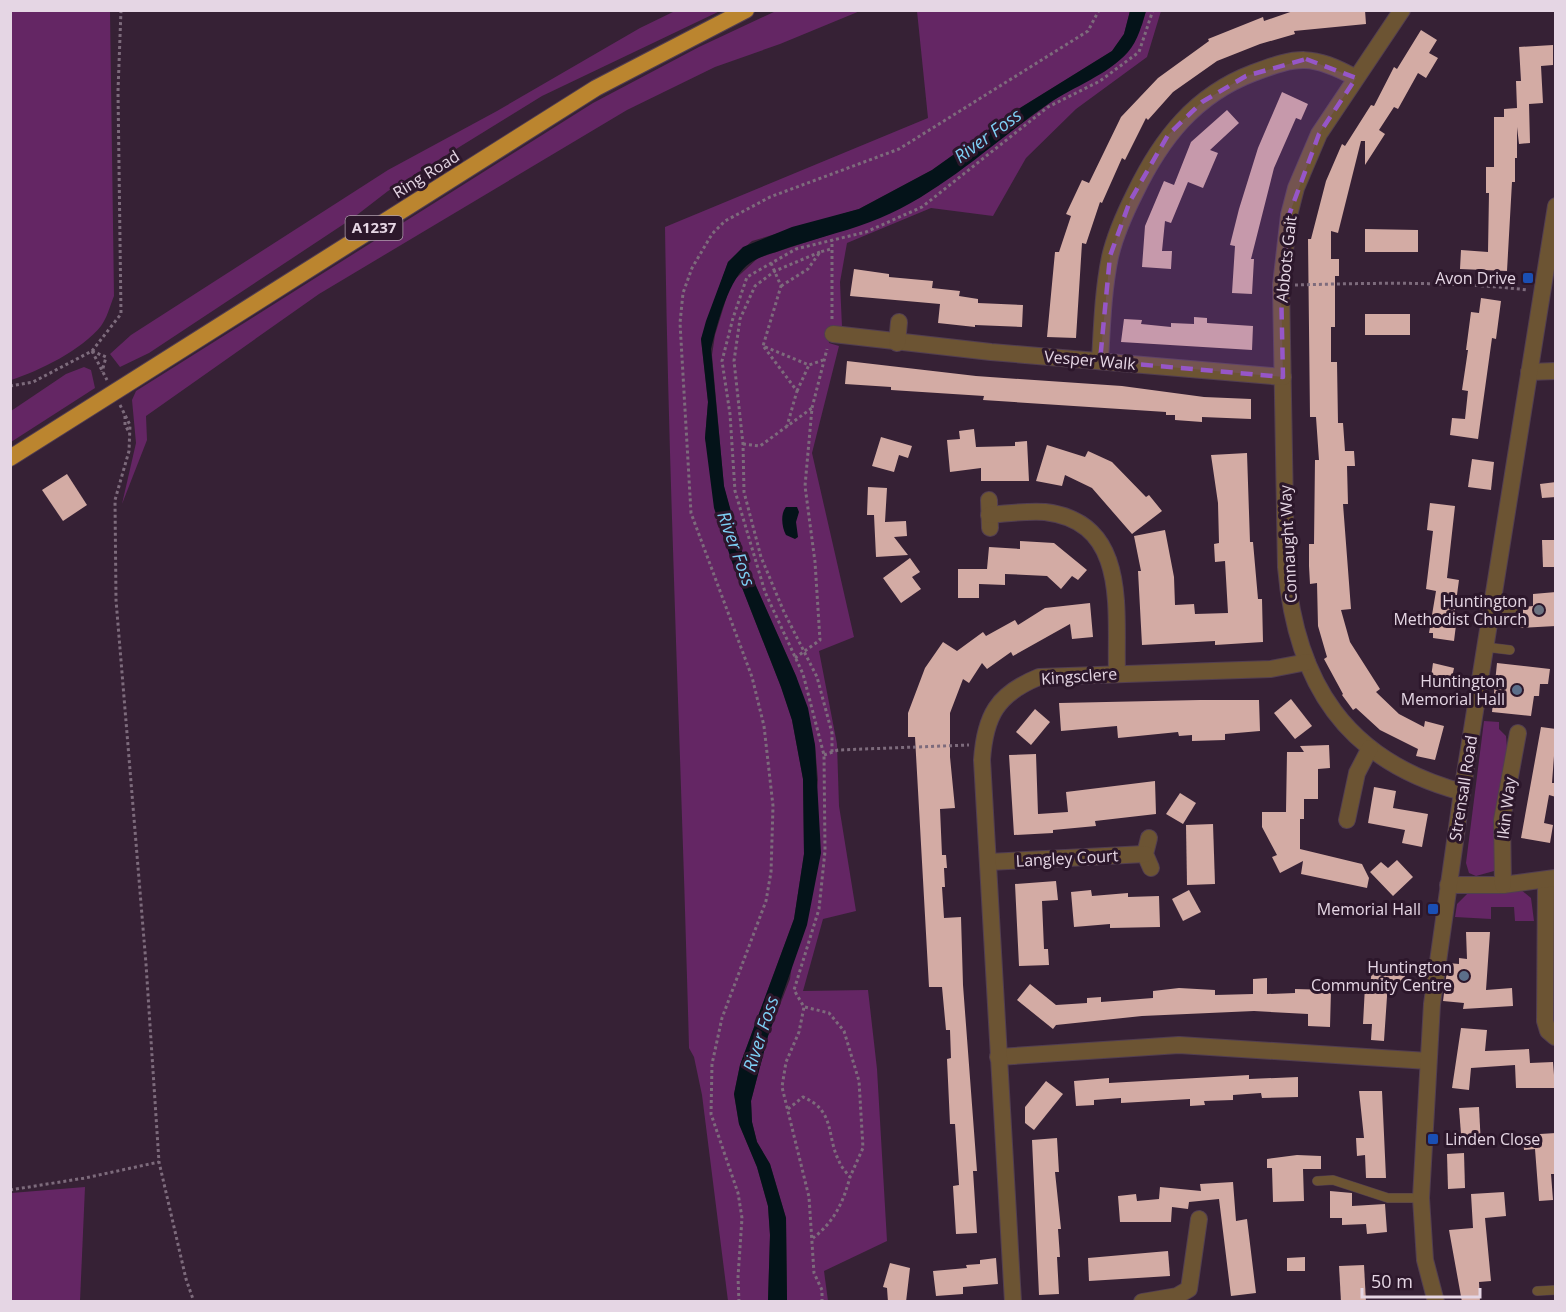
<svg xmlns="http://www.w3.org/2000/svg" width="1566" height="1312" viewBox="0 0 1566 1312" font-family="'Open Sans',sans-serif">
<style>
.green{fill:#642664}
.water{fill:#041319}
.building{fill:#d3aba4}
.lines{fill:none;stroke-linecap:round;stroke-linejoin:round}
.service-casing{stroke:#523e51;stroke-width:10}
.minor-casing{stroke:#523e51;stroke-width:18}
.tertiary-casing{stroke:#523e51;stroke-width:18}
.trunk-casing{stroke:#523e51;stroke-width:18}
.path{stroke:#7d6b7c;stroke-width:3;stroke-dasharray:3 3;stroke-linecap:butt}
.service{stroke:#6c5433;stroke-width:9}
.minor{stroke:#6c5433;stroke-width:16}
.tertiary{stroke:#6c5433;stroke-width:16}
.trunk{stroke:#bb852f;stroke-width:16}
.marked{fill:#9656c8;fill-opacity:0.2;stroke:#9656c8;stroke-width:4.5;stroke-dasharray:12 8;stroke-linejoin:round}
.transit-dot{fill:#1a4fb4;stroke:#2c172b;stroke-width:2}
.worship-dot{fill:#6b7280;stroke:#2c172b;stroke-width:2}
.service-dot{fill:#5c6f8a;stroke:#2c172b;stroke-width:2}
.labels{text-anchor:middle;stroke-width:6;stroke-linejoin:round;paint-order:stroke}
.shield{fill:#2c172b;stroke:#ae9dac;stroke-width:1.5}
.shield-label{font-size:15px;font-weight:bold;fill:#e5d6e4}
.street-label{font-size:16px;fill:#e5d6e4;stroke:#2c172b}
.poi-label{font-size:16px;fill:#e5d6e4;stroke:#2c172b;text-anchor:end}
.water-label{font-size:18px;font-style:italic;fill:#7dcff4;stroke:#2c172b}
</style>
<rect width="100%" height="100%" fill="#362135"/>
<g class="green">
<path d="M11,10L110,11L114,296C110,306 107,318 101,326C82,350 39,371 11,380Z"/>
<path d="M675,11H720L542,96L388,191L353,218L149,353L120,367L110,354L131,335L388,170L497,111L640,28Z"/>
<path d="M776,11H860L780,44L715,67L627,110L319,294L146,416L147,440L122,504L136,443L132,400L136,391L593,103L699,47Z"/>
<path d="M917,11H1130L1124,34L1112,51L1012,113L932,170L859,209L752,241L728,262L701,339L708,402L705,438L732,562L781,687L792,720L803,779L804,854L794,919L740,1065L734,1094L739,1124L757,1167L768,1206L770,1235L768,1301H728L702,1095L694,1057L689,1048C682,774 669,501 665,227L928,118Z"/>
<path d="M1146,11H1161L1147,57L1076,109L1026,158L993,216L931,208L847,243L840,282L842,327L828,334L829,343L839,346L812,453L854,637L819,651L837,744L839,806L856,911L823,919L803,991L868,990L877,1069L887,1241L824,1271L828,1301H787L786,1218L770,1164L757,1142L752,1122L751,1101L768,1036L790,979L818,780L815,745L796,676L744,559L724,487L712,355L715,335L731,283L758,258L871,221L921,197L1047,105L1077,84L1105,71L1142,25Z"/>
<path d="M84,367L91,370L95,388L11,442V411L66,374Z"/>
<path d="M1484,721L1499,722V729L1506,736L1507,748L1494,826V871L1476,876L1469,873L1466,863Z"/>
<path d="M1520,889L1531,898L1534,921H1515L1514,907H1491V919L1455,917L1457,904L1468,893Z"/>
<path d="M85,1187L80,1301H11V1193Z"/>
</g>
<g class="water">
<path d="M1130,11H1146C1142,24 1138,41 1128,52C1109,74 1073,87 1048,104C991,144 937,197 870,222C841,233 809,240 779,251C770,254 758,257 750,263C729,277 717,325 711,349L724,486L744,559L796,676L808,708L815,745L821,853L807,925L768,1036L751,1101L752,1122L757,1142L770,1164L786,1218L787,1301H768L770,1235L768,1206L757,1167L739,1124L734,1094L740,1065L794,919L804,854L803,779L792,720L781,687L732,562L714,508L705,438L708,402L701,339L706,321L728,262L743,247L792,227L859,209L932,170L1012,113L1112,51L1124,34Z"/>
<path d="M786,507H797L799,512L796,522L798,537L795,539L786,535C782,528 780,514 786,507Z"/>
</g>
<g class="building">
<path d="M1296,10H1365L1366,24L1294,31L1295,34L1260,44L1217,61L1173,92L1148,120L1146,118L1125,160L1122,158L1102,203L1100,202L1086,244L1082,243L1076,338L1047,337L1055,252H1059L1071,216L1066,214L1082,180L1089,183L1121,117L1158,78L1209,41L1208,39L1263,17L1264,21Z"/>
<path d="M1421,30L1437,40L1429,53L1438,58L1426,78L1418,73L1398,109L1394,107L1379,130L1385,134L1365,165V141H1361L1338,233L1331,231V259H1339V276H1335V327H1331V362H1337L1338,423H1343L1345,451H1354L1355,466H1347L1348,504H1343L1351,609L1341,610L1350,642L1380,689L1376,692L1399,714L1424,727L1425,721L1444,726L1435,760L1416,756L1418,749L1380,730L1356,708L1353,710L1342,695L1343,694L1324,659L1327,657L1318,626L1317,583L1310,584L1309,566V544H1314L1315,460H1319L1316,417H1310L1308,239H1311L1326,181L1342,144L1345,146L1371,105L1374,106L1394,67L1397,69Z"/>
<path d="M1553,45V65L1541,66L1543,103L1529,104L1530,143L1519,144L1517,127V158H1515V182H1512L1507,271L1460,269L1461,250L1488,252L1489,193H1486V167H1494V117H1504V109L1517,108L1516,81H1521L1519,47Z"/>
<path d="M1282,92L1308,104L1301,120L1296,118L1274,168L1251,259H1254L1252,294L1232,293L1235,246L1230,245L1239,209L1258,148Z"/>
<path d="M1227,110L1239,123L1210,150L1218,153L1203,188L1188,182L1171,223L1165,221L1162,251H1172L1171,269L1142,267L1145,226L1164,181L1174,185L1191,142Z"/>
<path d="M1365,229L1418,230V252H1365Z"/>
<path d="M854,269L889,274V277L933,281L932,288L960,291L959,296L978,299V303L1023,305L1022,327L975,325V327L938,323L940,304L850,296Z"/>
<path d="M1481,298L1501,301L1496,339L1492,338L1478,439L1450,435L1452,418L1465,419L1468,391L1462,390L1468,350H1466L1471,312L1479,313Z"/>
<rect x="1365" y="314" width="45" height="21"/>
<path d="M1194,317L1207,318V323L1253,326L1252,350L1121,342L1124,319L1142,320L1141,324L1171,327V323L1194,324Z"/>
<path d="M847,361L976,376L1122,386L1204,397L1251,399V419L1202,417V422L1175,420V415H1166V412L983,400L984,396L891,390V387L845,384Z"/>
<path d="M974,429L976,447L1015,446V442L1027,441L1029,481H981V468L950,472L947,440L960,439L959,431Z"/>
<path d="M881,437L912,446L908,458L899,455L894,472L872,466Z"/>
<path d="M1047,445L1085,457L1088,451L1112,462L1146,497L1149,495L1162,511L1132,534L1092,488L1065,475L1062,486L1036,481Z"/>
<path d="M1247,453L1250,542H1253L1258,599H1262L1263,642L1215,645V641L1142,645L1138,571H1141L1134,536L1165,530L1174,577L1175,605L1194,604L1195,614L1228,613L1225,561L1215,562L1214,544L1219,543L1218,503L1211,455Z"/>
<path d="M1472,459L1494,462L1491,490L1468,487Z"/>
<path d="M67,474L87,505L63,521L42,490Z"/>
<path d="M1556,482V497L1542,498L1540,484Z"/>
<path d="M868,487L887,488L885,522L906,521L907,536L894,537L908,555L876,557L874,515H867Z"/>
<path d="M1430,503L1455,506L1447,578L1459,580L1454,617H1457L1454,641L1433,638V633H1429L1436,591L1426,589L1433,531L1427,530Z"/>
<path d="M1542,540H1556V567H1543Z"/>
<path d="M1020,541L1054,543L1087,570L1078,580L1072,576L1061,589L1047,576L1005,574V585L979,584V598H958V569H987L989,547L1020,549Z"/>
<path d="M910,558L920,572L912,577L921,589L901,603L883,578Z"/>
<path d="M1556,592V626L1520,628L1518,613H1523V607L1533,606V594Z"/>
<path d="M1090,603L1093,637L1072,639L1070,624L1013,656L1011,652L987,669L982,663L969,683L963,679L950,713V757L955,808L940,809L942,855H946L947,868H944L945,887H942L944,918L961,917L963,985L977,1171H973L977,1233L956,1234L953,1186L959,1185L955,1124H950L947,1059L951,1058L950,1030H946L942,987H929L915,737H908V713L925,668L943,642L957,651L983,632L986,636L1015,620L1018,625L1045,608Z"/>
<path d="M1433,663L1454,668L1450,688L1430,684Z"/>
<path d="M1497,663L1550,669L1548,684H1540L1539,696H1534L1531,716L1492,712Z"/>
<path d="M1291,699L1312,726L1295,739L1274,713Z"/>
<path d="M1200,700H1259L1260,731L1225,734V740L1192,741V735L1179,736L1178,732L1118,738L1117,726L1061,731L1059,703Z"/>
<path d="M1035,709L1050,722L1031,745L1016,732Z"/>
<path d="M1541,727L1556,729L1552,783H1556V797L1549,795L1544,823L1553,825L1550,843L1521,838Z"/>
<path d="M1329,745L1330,768L1318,769V799H1304V819H1300V849L1362,864L1369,878L1367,888L1301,874L1303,861L1280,873L1272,857L1277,855L1262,827V812H1286L1287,752H1304L1300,746Z"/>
<path d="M1036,754L1038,814L1068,812L1066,792L1155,781L1156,814L1095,821L1096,826L1053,830V833L1014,835L1009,755Z"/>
<path d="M1374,787L1396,791L1393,808L1428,814L1422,847L1402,843L1405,830L1368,823Z"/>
<path d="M1180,793L1196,803L1183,824L1166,814Z"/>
<path d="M1213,824L1215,884L1187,885L1186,825Z"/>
<path d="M1397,860L1413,877L1393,896L1370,872L1381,862L1388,868Z"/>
<path d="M1056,881L1058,900L1042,901L1044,949H1048L1049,965L1019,966L1015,884Z"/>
<path d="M1091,890L1092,896L1128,893V897L1159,896L1160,927L1110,928V924L1074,927L1071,892Z"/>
<path d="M1189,890L1201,912L1183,921L1172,899Z"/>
<path d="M1466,932H1490L1486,990L1512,988L1513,1006L1463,1009L1464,1003L1443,1001L1448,963L1459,964V958L1467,959Z"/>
<path d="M1373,961L1406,964L1404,984L1388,982L1384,1041L1371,1040L1372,1024H1363L1365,986H1370Z"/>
<path d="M1267,978V994L1295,993V989L1331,990L1330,1027L1308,1026V1014L1254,1011L1142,1016L1056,1025L1053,1029L1017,1000L1030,984L1056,1005L1087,1003V998L1101,997V1002L1153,998V991L1179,988L1215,990V995L1253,994V979Z"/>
<path d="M1461,1028L1487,1030L1485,1051L1529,1049L1530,1063L1553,1062L1555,1088H1516L1515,1065L1471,1068L1469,1090L1452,1088Z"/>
<path d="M1249,1075V1079L1298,1077V1097L1262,1098L1261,1093L1233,1095V1100L1204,1101L1205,1105L1190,1106V1099L1121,1103V1098L1094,1100V1105L1076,1106L1074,1081L1109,1078V1083Z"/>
<path d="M1046,1081L1063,1094L1034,1130L1025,1123V1107Z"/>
<path d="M1359,1091H1382L1386,1178H1366L1365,1155L1357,1156L1356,1138H1364Z"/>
<path d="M1479,1107L1481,1146L1462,1147L1459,1108Z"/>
<path d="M1556,1133V1174H1551L1553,1200L1539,1201L1535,1149L1524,1150L1523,1135Z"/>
<path d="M1057,1138L1059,1172H1055L1061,1229H1058L1060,1257H1057L1059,1294L1039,1295L1032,1140Z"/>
<path d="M1464,1153L1465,1188L1448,1189L1447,1154Z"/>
<path d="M1297,1155L1321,1156V1169H1303L1304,1201L1273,1202L1272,1168H1267V1159Z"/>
<path d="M1233,1182L1236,1221L1247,1219L1256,1293L1231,1296L1219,1199L1189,1202L1188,1209L1172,1207L1171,1222H1120L1118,1196L1136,1194L1137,1201L1159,1199L1160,1187L1201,1191L1200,1184Z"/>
<path d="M1330,1191L1352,1193V1206L1385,1204L1387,1232L1367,1234L1366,1224L1342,1225V1218H1330Z"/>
<path d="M1504,1192L1506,1216L1485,1218L1491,1281L1479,1282L1480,1302H1462L1449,1230L1473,1228L1471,1194Z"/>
<path d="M1168,1251L1170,1276L1089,1281L1088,1258Z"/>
<path d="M1305,1257V1271H1287V1258Z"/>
<path d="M996,1258L998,1284L963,1287V1294L936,1296L933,1271L967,1268L966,1265L980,1264V1260Z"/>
<path d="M890,1263L910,1268L906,1302H888L887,1288L883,1287Z"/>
<path d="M1364,1265L1366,1302H1341L1339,1266Z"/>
</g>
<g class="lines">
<g class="service-casing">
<g id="service">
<path d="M1491,609L1514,608"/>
<path d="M1485,647L1510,650"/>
<path d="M1317,1181L1333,1180L1388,1198H1421"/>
<path d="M1537,1291L1556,1290"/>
</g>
</g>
<g class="minor-casing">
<g id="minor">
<path d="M1402,10L1319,134L1296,188L1289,215L1281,285L1286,567C1296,683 1346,761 1462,792"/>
<path d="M833,334L991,352L1283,377"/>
<path d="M897,343L899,322"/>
<path d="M1100,361C1102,326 1103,291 1110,257C1115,235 1125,213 1135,193C1161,139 1195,95 1253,73C1298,56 1312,54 1356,78"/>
<path d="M1529,372L1556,371"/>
<path d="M989,500L990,528"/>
<path d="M989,515C1007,513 1027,511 1045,512C1130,522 1115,612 1117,673"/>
<path d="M1347,820L1357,773L1370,748"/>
<path d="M1149,838L1145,854L1151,868"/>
<path d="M989,862L1145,854"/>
<path d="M1546,880L1545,1021L1548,1031L1555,1037"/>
<path d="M1448,885H1503L1555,878"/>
<path d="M1503,885L1502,820L1518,733"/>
<path d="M998,1057L1179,1045L1428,1061"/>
<path d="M1013,1302L982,760C985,716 997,694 1039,677L1271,669L1307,662"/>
<path d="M1142,1302L1177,1296L1189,1289L1199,1219"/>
</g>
</g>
<g class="tertiary-casing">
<path id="tertiary" d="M1436,1302L1425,1260L1421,1198L1432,1004L1462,792L1556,206"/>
</g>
<g class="trunk-casing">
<path id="trunk" d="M10,458L596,88L746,10"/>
</g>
<g class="path">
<path d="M820,252L775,271L755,286L740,319L734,361L743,444L744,492L761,557L784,612L817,677L832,733V752"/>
<path d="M771,263L781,286L763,346L809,365L823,360"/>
<path d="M1295,285C1372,283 1451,281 1528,290"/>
<path d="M781,286L808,269L820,252L831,249"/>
<path d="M832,319V240"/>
<path d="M764,347L797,391L787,426"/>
<path d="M92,351L107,380"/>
<path d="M92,351L106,357L102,372"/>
<path d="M10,386L33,382L92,351L121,314L118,91L121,10"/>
<path d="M797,391L809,365"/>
<path d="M120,405L130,425L129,451L115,500L116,600L146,964L159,1162L186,1279L194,1302"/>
<path d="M125,416V425L129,432"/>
<path d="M743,444L760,446L812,408"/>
<path d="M1505,623H1514"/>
<path d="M795,658L820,640L815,562L805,486L812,408L827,349"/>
<path d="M824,755L838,750L969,745"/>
<path d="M805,1007L829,1013L844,1031L859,1081L863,1148L850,1177"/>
<path d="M788,1109L803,1097C836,1111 826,1136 839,1161C841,1167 846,1172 850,1177C843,1203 834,1222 813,1238"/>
<path d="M10,1190L85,1178L159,1162"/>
<path d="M739,1302L738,1277L742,1218L738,1193L711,1114L712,1064L722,1018L766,901L771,872L773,806L764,726L752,677L691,513L680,323L683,293L692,268L712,234L725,221L770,197L899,149L1088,31L1099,10"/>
<path d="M822,1302V1290L814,1273L809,1197L782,1087L786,1062L799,1032L804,1007L794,990L819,909L825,851L824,755L803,674L765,592L735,491L730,414L722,361L733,318L747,277L796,249L866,232L922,207L1048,107L1100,81L1139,52L1153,10"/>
</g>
<use href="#service" class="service"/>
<use href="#minor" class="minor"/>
<use href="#tertiary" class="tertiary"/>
<use href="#trunk" class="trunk"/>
</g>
<path class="marked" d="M1306,59L1356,78L1319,134L1289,215L1281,285L1283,377L1100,361L1110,256L1130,201L1168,135L1202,102L1246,76Z"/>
<g class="transit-dot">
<rect x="1522" y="272" width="12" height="12" rx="3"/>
<rect x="1427" y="903" width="12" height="12" rx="3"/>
<rect x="1427" y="1133" width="12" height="12" rx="3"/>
</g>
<circle class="worship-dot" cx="1539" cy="610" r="6"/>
<g class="service-dot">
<circle cx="1517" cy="690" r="6"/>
<circle cx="1464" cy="976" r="6"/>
</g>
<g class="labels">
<rect class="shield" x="345.5" y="216" width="57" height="24" rx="4.5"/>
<g class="shield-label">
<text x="374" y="233">A1237</text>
</g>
<g class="street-label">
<text transform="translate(426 174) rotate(-32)" y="6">Ring Road</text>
<text transform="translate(1286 259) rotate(-84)" y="6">Abbots Gait</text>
<text transform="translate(1090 360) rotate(5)" y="6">Vesper Walk</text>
<text transform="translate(1288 544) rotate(-93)" y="6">Connaught Way</text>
<text transform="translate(1079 676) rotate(-4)" y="6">Kingsclere</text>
<text transform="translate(1463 788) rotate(-81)" y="6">Strensall Road</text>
<text transform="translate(1506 808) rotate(-83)" y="6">Ikin Way</text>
<text transform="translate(1067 858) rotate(-3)" y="6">Langley Court</text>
</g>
<g class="poi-label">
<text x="1516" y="284">Avon Drive</text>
<text x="1527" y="607">Huntington<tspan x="1527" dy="18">Methodist Church</tspan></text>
<text x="1505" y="687">Huntington<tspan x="1505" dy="18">Memorial Hall</tspan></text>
<text x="1421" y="915">Memorial Hall</text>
<text x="1452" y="973">Huntington<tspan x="1452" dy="18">Community Centre</tspan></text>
<text x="1445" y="1145" text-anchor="start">Linden Close</text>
</g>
<g class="water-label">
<text transform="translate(988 136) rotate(-36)" y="6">River Foss</text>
<text transform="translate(736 549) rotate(70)" y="6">River Foss</text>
<text transform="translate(761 1034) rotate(-72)" y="6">River Foss</text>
</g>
</g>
<rect width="1566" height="1312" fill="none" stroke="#e5d6e4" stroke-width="24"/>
<path d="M1362 1288v9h118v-9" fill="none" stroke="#e5d6e4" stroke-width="3"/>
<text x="1371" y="1288" font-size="18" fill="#e5d6e4" stroke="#2c172b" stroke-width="4.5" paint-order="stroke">50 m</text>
</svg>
